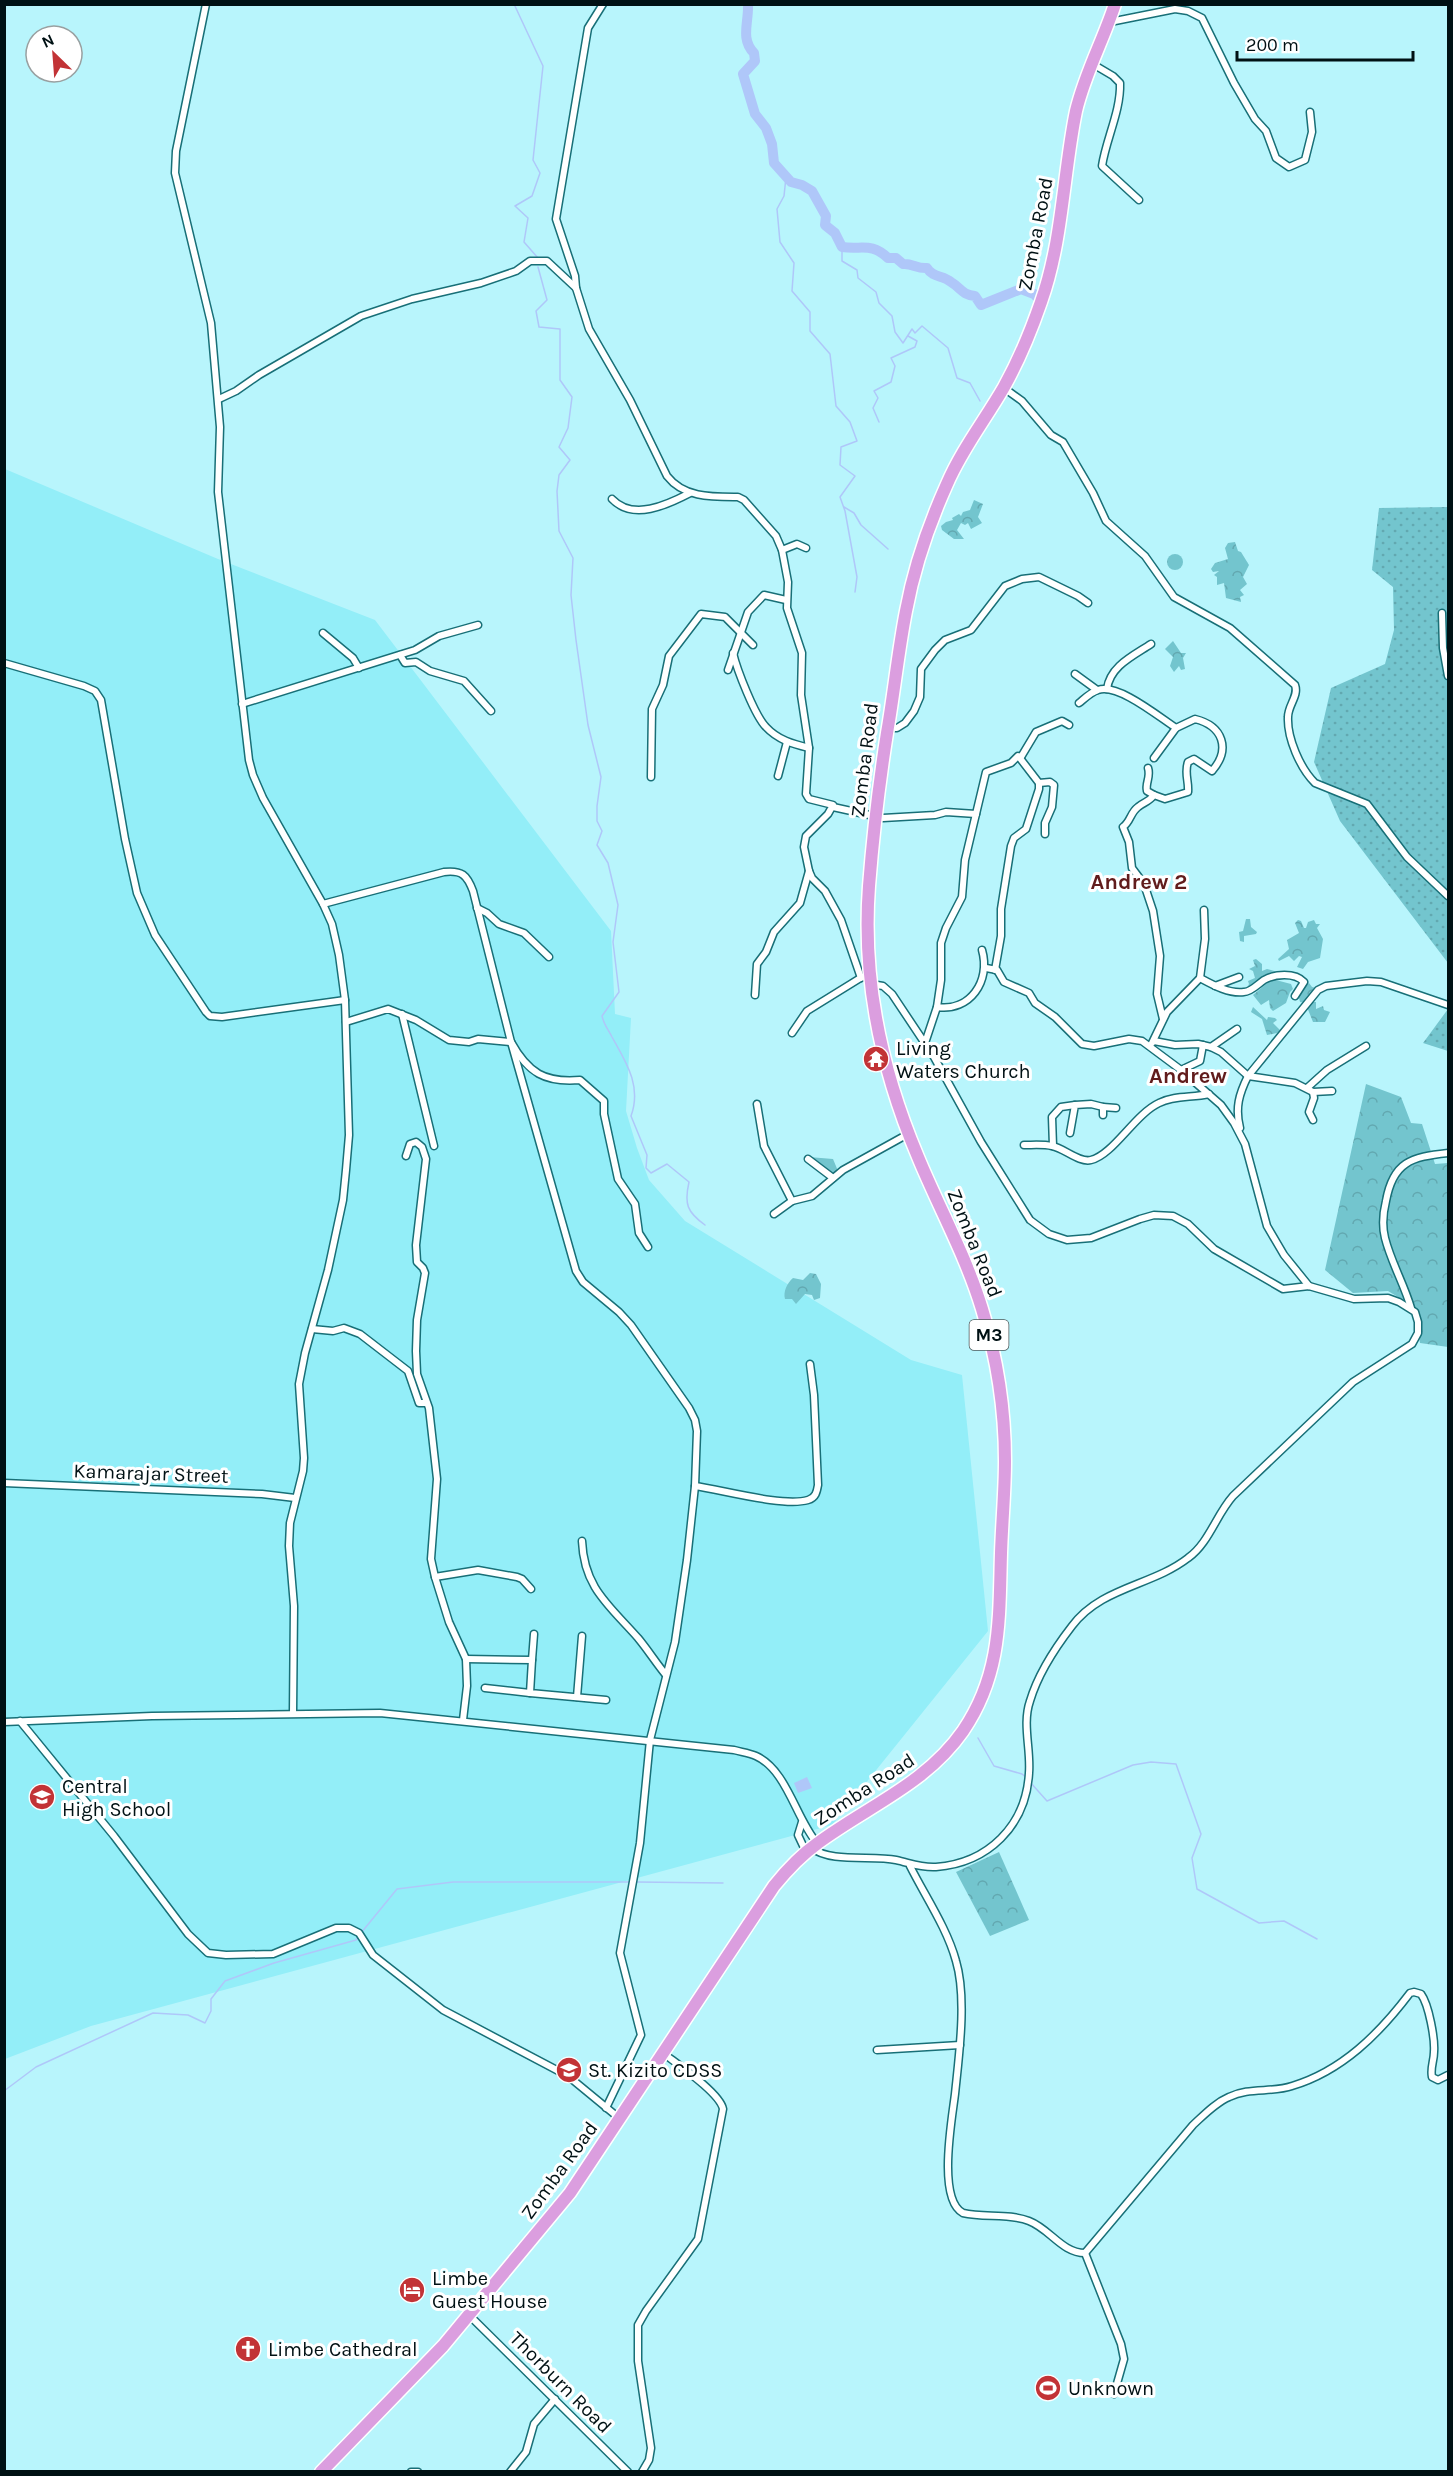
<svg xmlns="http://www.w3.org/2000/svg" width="1453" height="2476" viewBox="0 0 1453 2476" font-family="Karla,sans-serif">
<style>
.built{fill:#93eef8}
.grass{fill:url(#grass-dots)}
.forest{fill:url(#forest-crowns)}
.water{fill:#afc7f9}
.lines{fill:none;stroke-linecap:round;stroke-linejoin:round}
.stream{stroke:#afc7f9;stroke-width:1.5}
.river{stroke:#afc7f9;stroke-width:10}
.street-casing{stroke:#186f77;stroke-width:9}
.highway-casing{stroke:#fff;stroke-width:15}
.street{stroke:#fff;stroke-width:6}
.highway{stroke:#db9edf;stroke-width:12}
.labels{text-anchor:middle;stroke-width:6;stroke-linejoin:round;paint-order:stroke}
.shield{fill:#fff;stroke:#4c585a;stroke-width:1.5}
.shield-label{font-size:18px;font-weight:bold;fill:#001114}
.street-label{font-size:20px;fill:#001114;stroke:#fff}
.poi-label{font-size:20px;fill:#001114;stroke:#fff;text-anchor:start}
.quarter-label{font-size:22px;font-weight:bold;fill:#611c1c;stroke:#fff}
</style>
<defs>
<pattern id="grass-dots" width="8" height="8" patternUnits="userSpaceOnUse" patternTransform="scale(1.5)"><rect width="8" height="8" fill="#73c5ce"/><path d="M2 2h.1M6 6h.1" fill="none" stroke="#62a8b0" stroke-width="1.8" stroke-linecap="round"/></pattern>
<pattern id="forest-crowns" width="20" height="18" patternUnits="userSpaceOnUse" patternTransform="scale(1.5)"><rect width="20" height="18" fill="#73c5ce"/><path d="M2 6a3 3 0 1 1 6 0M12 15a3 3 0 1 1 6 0" fill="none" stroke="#62a8b0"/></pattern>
</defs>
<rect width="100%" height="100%" fill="#b8f5fc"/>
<path class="built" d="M5,469L218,559L375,620L611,931L615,1014L631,1018L626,1111L637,1148L649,1180L685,1221L911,1360L962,1375L988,1631L832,1825L91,2026L5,2059Z"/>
<g class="grass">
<path d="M1448,507V963L1340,821L1314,762L1331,688L1385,664L1394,630L1393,587L1372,570L1379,508Z"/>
<path d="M1448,1009V1051L1423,1043L1426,1039Z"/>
</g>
<g class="forest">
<path d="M974,500L983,504L978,517L982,523L971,529L968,523L965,525L961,523L957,530L964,539H954L942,530L941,526L946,522L953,520L952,518L959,514L961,516L963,512L970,510Z"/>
<path d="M1235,542L1238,551L1241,552L1249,565L1243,577L1247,584L1240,590L1244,595L1240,597L1241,602L1226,598L1224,583L1217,585V577L1214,575L1219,571L1213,572L1211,569L1215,563L1228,559L1225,548L1228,543Z"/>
<circle cx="1175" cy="562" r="8"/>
<path d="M1173,641L1181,653H1186L1183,658L1185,669L1181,670L1179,666L1174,672L1170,666L1173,657L1165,649Z"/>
<path d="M1246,919H1250L1251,927L1257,932L1256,934L1244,936V942L1240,941L1239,932L1243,931Z"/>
<path d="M1298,920L1301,921L1304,928H1306L1308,922L1314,920L1316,924H1320L1317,928L1323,939L1320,958L1308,962L1303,969L1297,967L1302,957L1299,956L1294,961L1289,956L1279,961L1278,959L1289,949L1287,940L1299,933L1295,923Z"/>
<path d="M1256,959L1262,964V971L1267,969L1278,972L1279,976L1254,984L1255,987L1246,990L1249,984L1248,981L1255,978L1253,971L1249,969L1255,966L1253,960Z"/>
<path d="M1272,979L1291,984L1293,989L1290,992L1286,1003L1273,1011L1270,1008L1269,1000L1261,1005L1253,995Z"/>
<path d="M1309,983L1312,987L1317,988L1306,1003L1300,1002L1298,994Z"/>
<path d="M1310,1002H1316V1009L1323,1006L1324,1010L1330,1012L1325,1022H1313L1307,1007Z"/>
<path d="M1253,1007L1267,1020L1268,1017L1275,1018L1277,1020L1273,1023L1280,1030L1277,1033L1267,1035L1262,1019L1251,1012Z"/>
<path d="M1366,1084L1401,1097L1411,1123L1422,1124L1435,1164L1448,1163V1347L1420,1343L1413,1306L1388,1291L1353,1293L1325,1270Z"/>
<path d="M809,1157L833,1159L838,1171L832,1173Z"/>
<path d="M810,1273L816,1274L821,1284L820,1298L814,1300L812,1295L805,1294L796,1304L792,1299H785C783,1292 787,1283 793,1278L803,1280Z"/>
<path d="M999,1852L1029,1920L990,1936L956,1872Z"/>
</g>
<path class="water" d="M807,1777L812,1788L798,1793L794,1783Z"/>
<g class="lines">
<g class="stream">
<path d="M514,4L543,66L533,160L540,173L532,196L515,206L528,218L524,242L538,258"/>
<path d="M786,177L784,196L777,209L780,242L794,263L792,291L810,312V331L830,354L836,406L850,422L857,441L841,447L840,465L855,476L840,497L845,511L857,577L855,592"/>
<path d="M842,247V261L857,270L858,278L876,292L879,303L892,316L895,332L903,343L912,329L915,333L922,326L948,348L957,378L970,383L980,401"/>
<path d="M538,267L547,300L536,311L539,327L560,329V380L572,397L568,428L559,447L570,460L559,475L557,491L559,531L573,558L571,595L576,640L588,725L601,777L597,806V821L602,831L597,845L608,863L618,905L613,942L619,992L602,1016C604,1025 608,1029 612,1037C626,1062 642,1086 631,1116L647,1155L646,1168L651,1173L667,1164L689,1182C684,1204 687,1212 705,1225"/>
<path d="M879,422L873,408L878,398L874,391L891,382L895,366L891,358L915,347L917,341L908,336"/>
<path d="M844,507L854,513L861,525L888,549"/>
<path d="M978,1738L994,1766L1022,1774L1027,1778"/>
<path d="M1030,1782L1047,1801L1133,1765L1151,1762L1176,1764L1201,1834L1192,1858L1197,1889L1259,1923L1284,1921L1317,1939"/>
<path d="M637,1882L723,1883"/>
<path d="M361,1933L397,1889L453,1882H629"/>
<path d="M4,2091L36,2067L153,2013L188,2015L205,2023L211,2011V1999L225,1981L274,1963L356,1940L358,1937"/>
</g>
<path class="river" d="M748,4C749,22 740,39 754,53L755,61L743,74L755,114L766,128L772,144L774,163L791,182L802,185L812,191L826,216L825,225L835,233L842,247C862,250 871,242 888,258H896L903,264C912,263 917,269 927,268C933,278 943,275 951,282C961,288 962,295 975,296L981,305L1021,289L1034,294L1038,298"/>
<g class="street-casing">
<g id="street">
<path d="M206,4L176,151L175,173L211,323L220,427L218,492L249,760L253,775L263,798L323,904L332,924L339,955L345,1000L349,1135L346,1170L343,1200L328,1270L305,1353L299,1384L304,1458L303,1471L290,1523L289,1546L294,1606L293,1713"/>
<path d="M1110,22L1175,9L1188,11L1202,18L1234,83L1255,119L1266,131L1276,158L1289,167L1305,160L1312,132L1310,112"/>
<path d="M1091,63L1113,76L1120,83C1121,111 1106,139 1102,166L1139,200"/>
<path d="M576,288L575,276L556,219L588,28L603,4"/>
<path d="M1004,388L1022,401L1051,435L1063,442L1093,493L1106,521L1145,556L1174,597L1230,628L1295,685C1299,696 1288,705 1288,717C1287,738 1300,768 1315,783L1367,804L1407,857L1448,896"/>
<path d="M219,399L236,391L259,375L361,316L412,299L481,283L516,271L530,261H547L576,288L589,329L630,400L667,476C684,498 712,497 738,497L744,500L776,536L782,550L788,582L787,608L802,653L801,695L809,748L806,794L809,799L833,805L828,814L806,836L804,847L809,871L812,878L825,891L841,920L861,978"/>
<path d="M612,499C633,521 667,505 690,493"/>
<path d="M782,550L797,544L806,548"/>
<path d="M1442,613L1443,648L1448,676"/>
<path d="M323,633L353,658L359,668"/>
<path d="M733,653C737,670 755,716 766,727C778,740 793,744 809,748"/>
<path d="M400,655L405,663L416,662L430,671L464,681L491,711"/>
<path d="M4,663L84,686L95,691L101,700L125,839L137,893L155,935L206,1012L210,1016L222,1017L345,1000"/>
<path d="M728,670L748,612L764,595L786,600"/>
<path d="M1075,674L1097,690"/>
<path d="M1107,689C1110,666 1133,656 1151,644"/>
<path d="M1079,703C1084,699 1091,692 1098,690C1118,683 1159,717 1176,728"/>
<path d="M242,704L415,650L439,636L478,625"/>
<path d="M888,728H897L905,723L914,711L920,697L921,669L935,650L945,640L971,630L1005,586L1022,579L1039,577L1078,596L1088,603"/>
<path d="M1154,758L1176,728L1195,719C1223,726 1231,749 1212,771L1194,759L1188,762C1184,773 1189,781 1188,792L1165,799L1154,795C1149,802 1144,802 1138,807C1130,813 1131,821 1123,827L1129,842L1132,868L1144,884L1153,911L1160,956L1157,994L1163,1019"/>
<path d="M1148,768C1151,777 1145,783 1147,791L1154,795"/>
<path d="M778,776L787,742"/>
<path d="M651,777L652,709L663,685L669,656L701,614L725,617L753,645"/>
<path d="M1039,783L1050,782L1054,785L1052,807L1045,823V834"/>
<path d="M833,807L883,818L935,815L946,812L976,814"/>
<path d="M323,904L444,872C462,870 467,875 473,891L511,1042L576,1271L583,1282L619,1312L631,1325L689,1408L695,1420L697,1431L695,1486L687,1560L675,1642L650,1740L640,1843L620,1953L641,2035L606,2108"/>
<path d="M477,908L487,913L499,924L524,933L549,957"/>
<path d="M986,968L997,970L1004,982L1029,993L1035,1003L1055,1017L1082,1044L1094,1046L1129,1039L1142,1041L1181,1070L1221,1105L1234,1123L1245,1144L1267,1226L1284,1255L1309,1286"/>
<path d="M995,970L1001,936V909L1011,846L1014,838L1026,829L1039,789V783L1019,757"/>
<path d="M1200,978C1213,985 1229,994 1244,992C1251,992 1258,984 1264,980C1274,974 1295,972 1304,982L1295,996"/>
<path d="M1215,986L1239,977"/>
<path d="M755,995L757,964L766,952L774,932L800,903L809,871"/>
<path d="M937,1007C970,1012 991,981 982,950"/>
<path d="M402,1014L434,1146"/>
<path d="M346,1022L388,1009L416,1020L449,1040L469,1042L478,1039L511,1042C528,1073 545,1083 580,1080L604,1101V1114L618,1179L635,1204L639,1233L648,1247"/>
<path d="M792,1033L807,1011L862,977"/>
<path d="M1154,1041L1175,1045L1198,1044L1211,1047L1221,1052L1248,1076L1295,1083L1313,1092L1332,1091"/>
<path d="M925,1043L937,1007L941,980V943L946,928L962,897L965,860L986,772L1011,763L1018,756L1021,757L1036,732L1062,721L1069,725"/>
<path d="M1152,1043L1167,1012L1200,978L1205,939L1204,910"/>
<path d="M1211,1047L1237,1029"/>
<path d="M1181,1070L1200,1061L1203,1045"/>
<path d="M1307,1088L1327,1070L1366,1046"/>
<path d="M757,1104L764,1146L792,1201L812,1196L843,1170L908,1134"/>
<path d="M1103,1107L1116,1108"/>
<path d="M1313,1120L1309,1112L1314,1098L1313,1092"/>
<path d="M1240,1128C1235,1108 1239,1094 1248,1076L1318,990L1326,986L1367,981L1381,982L1448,1005"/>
<path d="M1070,1133L1075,1105L1091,1104L1103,1107V1115"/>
<path d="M1024,1145C1033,1145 1043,1144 1052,1146C1064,1148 1079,1163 1091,1160C1113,1155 1135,1114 1159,1103C1175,1095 1192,1098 1209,1094"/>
<path d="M1053,1146L1052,1117L1061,1107L1075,1105"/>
<path d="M406,1156L410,1144L416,1142L422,1147L426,1159L416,1245L417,1262L423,1268L425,1273L417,1320L416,1351L417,1374L429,1408L437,1479L431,1559L435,1577L449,1622L466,1659L467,1686L463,1720"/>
<path d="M808,1159L833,1178"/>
<path d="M774,1214L792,1201"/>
<path d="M1411,1308C1404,1284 1391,1262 1385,1238C1382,1226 1383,1213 1386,1201C1393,1162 1411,1157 1448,1153"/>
<path d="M312,1329L333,1331L344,1328L360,1334L408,1371L419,1403H426"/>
<path d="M4,1483L262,1494L295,1498"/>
<path d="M695,1486C723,1490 783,1507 808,1500C816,1498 817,1491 818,1485L814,1395L810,1364"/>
<path d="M582,1541C584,1588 609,1605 638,1638C648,1650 656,1663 666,1675"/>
<path d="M435,1577L478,1570L517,1577L522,1579L531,1589"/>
<path d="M466,1659L532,1660L530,1693L606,1700"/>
<path d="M532,1660L534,1634"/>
<path d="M485,1688L530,1693"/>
<path d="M577,1697L582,1636"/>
<path d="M20,1721L114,1836L188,1934L208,1953L226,1955L273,1954L336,1928H349L359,1933L373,1955L443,2010L568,2076L619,2118"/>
<path d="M4,1722L152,1716L380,1713L734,1750C741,1752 749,1753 756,1756C787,1770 796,1819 817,1843"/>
<path d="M802,1822L798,1835L806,1852"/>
<path d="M812,1848C830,1863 873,1855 896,1860C910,1863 921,1868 936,1867C988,1863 1026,1826 1029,1773C1031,1749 1022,1724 1030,1701C1038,1674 1055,1648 1072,1626C1101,1587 1152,1586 1188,1558C1209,1543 1216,1515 1233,1496L1353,1382L1412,1344L1418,1333V1322L1415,1312L1399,1302L1388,1298L1354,1299L1309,1286L1283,1289L1214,1249L1188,1224L1173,1216L1154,1215L1140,1219L1091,1238L1067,1240L1049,1234L1030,1220L981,1142L934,1057L892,994L883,986L871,984"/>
<path d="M910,1866C925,1896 947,1928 956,1961C967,1998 959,2055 955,2094C952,2119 937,2199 963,2213C984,2218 1009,2213 1029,2221C1050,2229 1062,2253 1085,2253L1193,2125C1204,2115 1215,2103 1229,2097C1249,2087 1272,2093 1292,2086C1342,2071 1379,2034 1410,1993L1414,1992L1421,1994C1429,2005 1435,2039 1434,2052C1434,2061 1430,2068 1432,2077L1438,2080L1448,2075"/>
<path d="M877,2050L960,2045"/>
<path d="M1085,2253L1121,2344L1124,2359L1114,2394"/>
<path d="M470,2316L628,2472"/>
<path d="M411,2472H418"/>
<path d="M510,2472L526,2452L534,2424L555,2399"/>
<path d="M642,2472L649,2460L651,2448L638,2361V2325L646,2311L698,2239L723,2109C720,2093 677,2064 663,2053"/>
</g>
</g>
<g class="highway-casing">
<path id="highway" d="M321,2472L443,2346L570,2193L774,1886C787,1870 801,1855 818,1843C868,1806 926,1784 963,1731C1002,1674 999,1618 1001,1553C1002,1522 1005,1491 1005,1461C1005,1409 997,1358 982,1309C966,1256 939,1208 918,1157C882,1072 862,979 869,886C873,835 879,784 887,733C894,693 898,652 906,611C914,568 929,524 947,484C962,449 985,420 1004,387C1019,360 1031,331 1041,302C1063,240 1063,174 1076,111C1085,73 1103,41 1115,4"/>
</g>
<use href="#street" class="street"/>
<use href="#highway" class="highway"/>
</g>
<defs>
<g id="temple-disc" transform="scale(1.35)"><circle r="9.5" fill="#c23336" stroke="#fff"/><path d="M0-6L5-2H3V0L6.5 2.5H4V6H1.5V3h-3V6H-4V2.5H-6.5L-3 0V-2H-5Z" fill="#fff"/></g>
<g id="school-disc" transform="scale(1.35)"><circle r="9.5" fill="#c23336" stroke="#fff"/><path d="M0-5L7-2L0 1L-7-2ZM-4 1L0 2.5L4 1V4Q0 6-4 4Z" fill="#fff"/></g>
<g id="hotel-disc" transform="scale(1.35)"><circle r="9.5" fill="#c23336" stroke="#fff"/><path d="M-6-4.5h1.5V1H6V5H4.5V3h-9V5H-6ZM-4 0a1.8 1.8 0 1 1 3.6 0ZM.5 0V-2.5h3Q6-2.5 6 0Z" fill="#fff"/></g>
<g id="church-disc" transform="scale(1.35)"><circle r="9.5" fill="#c23336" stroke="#fff"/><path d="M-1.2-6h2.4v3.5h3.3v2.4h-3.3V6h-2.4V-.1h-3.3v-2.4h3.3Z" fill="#fff"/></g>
<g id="stadium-disc" transform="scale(1.35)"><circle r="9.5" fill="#c23336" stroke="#fff"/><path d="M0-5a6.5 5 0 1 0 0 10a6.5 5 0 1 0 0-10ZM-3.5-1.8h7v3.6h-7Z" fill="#fff"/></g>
</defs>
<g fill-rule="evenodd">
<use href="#temple-disc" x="876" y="1059"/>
<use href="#school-disc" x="42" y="1797"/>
<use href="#school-disc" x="569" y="2070"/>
<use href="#hotel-disc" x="412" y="2290"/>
<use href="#church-disc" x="248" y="2349"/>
<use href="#stadium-disc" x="1048" y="2388"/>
</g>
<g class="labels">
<rect class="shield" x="969.5" y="1320" width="39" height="30" rx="4.5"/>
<g class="shield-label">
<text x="989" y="1341">M3</text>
</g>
<g class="street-label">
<text transform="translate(1035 234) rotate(-79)" y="7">Zomba Road</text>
<text transform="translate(864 760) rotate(-83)" y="7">Zomba Road</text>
<text transform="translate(975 1243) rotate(68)" y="7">Zomba Road</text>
<text transform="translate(151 1473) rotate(2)" y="7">Kamarajar Street</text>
<text transform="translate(864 1789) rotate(-33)" y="7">Zomba Road</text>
<text transform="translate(559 2170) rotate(-54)" y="7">Zomba Road</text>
<text transform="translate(561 2382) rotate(45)" y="7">Thorburn Road</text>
</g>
<g class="poi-label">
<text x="896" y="1055">Living<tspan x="896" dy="23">Waters Church</tspan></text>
<text x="62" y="1793">Central<tspan x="62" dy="23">High School</tspan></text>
<text x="588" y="2077">St. Kizito CDSS</text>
<text x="432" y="2285">Limbe<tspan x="432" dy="23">Guest House</tspan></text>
<text x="268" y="2356">Limbe Cathedral</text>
<text x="1068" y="2395">Unknown</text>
</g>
<g class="quarter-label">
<text x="1139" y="889">Andrew 2</text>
<text x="1188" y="1083">Andrew</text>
</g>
</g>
<rect width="1453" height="2476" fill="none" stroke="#001114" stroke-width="12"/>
<g transform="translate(54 54) rotate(335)"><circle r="28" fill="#ffffff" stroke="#99a0a1" stroke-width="1.5"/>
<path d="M0-4.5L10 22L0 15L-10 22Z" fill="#c23336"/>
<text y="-9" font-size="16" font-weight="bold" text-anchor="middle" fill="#001114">N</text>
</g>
<path d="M1237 51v9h176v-9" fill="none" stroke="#001114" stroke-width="3"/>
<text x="1246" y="51" font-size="18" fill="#001114" stroke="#ffffff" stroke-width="4.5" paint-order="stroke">200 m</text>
</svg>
